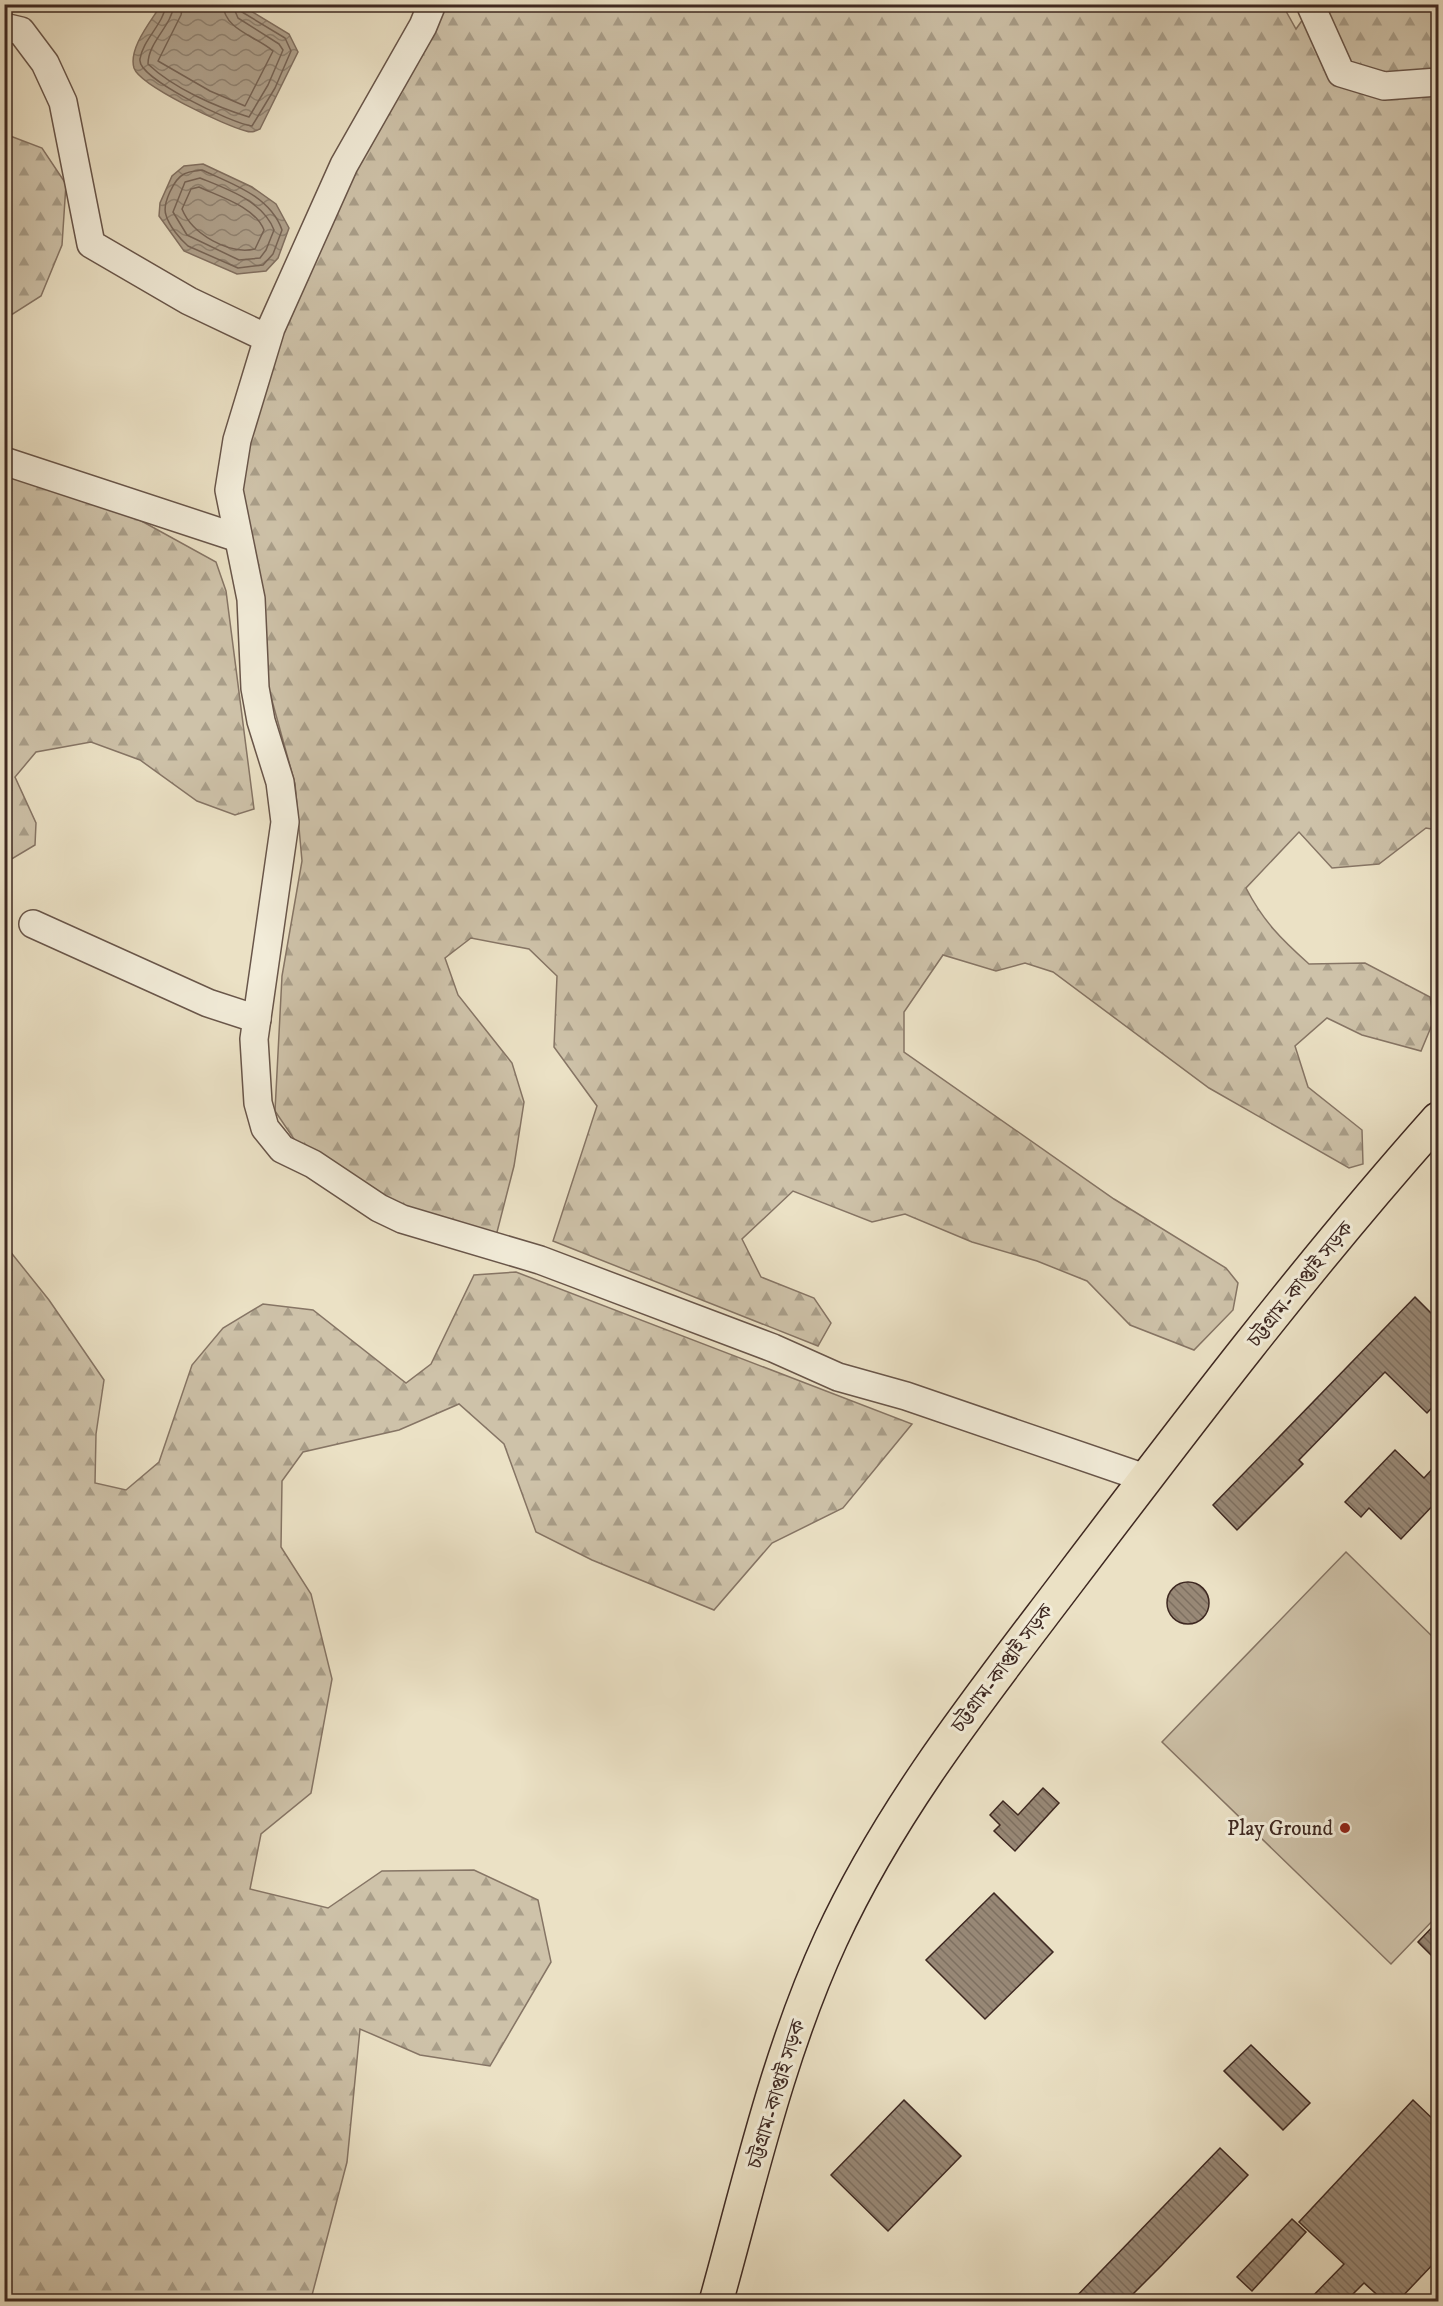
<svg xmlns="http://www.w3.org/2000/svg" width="1443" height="2306" viewBox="0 0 1443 2306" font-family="'IM FELL DW Pica','Noto Serif Bengali',serif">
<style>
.green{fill:#cec2a9;stroke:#867565;stroke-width:1.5}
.forest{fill:url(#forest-firs);stroke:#867565;stroke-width:1.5}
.water{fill:url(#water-waves);stroke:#827162;stroke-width:1.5}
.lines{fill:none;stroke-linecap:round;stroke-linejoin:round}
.shore{stroke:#776557;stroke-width:1.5}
.building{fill:url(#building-back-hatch);stroke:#3e2821;stroke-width:1.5}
.minor-casing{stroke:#69564a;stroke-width:30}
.major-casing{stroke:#3e2821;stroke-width:36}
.minor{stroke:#f2ecd9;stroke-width:27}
.major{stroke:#ebe1c5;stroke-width:33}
.poi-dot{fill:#8f2418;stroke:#f2ecd9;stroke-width:2}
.labels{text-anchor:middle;stroke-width:6;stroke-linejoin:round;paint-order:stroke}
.street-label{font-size:21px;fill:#3e2821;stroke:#f2ecd9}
.poi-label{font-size:21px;fill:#3e2821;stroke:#f2ecd9;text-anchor:end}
</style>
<defs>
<pattern id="forest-firs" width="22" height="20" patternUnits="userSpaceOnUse" patternTransform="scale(1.5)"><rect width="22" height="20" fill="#cec2a9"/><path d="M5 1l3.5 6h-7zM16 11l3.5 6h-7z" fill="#a99e89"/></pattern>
<pattern id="water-waves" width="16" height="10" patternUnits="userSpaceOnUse" patternTransform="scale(1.5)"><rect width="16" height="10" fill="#b0a28d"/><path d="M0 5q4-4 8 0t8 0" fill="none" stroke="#918473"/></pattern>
<pattern id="building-back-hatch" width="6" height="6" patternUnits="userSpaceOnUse" patternTransform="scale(1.5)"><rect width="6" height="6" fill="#988876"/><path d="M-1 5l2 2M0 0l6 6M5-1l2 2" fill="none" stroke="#7d6f60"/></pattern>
</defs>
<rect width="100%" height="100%" fill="#ebe1c5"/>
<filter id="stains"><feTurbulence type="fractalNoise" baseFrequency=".00333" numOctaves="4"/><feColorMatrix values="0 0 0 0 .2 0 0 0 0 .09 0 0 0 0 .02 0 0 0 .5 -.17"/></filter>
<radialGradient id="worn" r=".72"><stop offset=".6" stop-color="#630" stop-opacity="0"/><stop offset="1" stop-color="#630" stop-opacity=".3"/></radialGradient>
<path class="green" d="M1346,1552L1438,1642V1915L1391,1964L1162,1742Z"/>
<g class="forest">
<path d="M1282,4L1296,29L1313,5H1438V830L1426,828L1379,864L1332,868L1299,832L1246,888C1263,921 1281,939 1309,964L1365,963L1430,997L1434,1020L1421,1051L1362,1035L1327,1018L1295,1046L1308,1087L1362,1130L1363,1164L1349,1168L1209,1088L1053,972L1025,963L996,971L943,955L904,1012V1052L1114,1199L1226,1268L1238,1283L1233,1310L1194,1350L1130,1325L1087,1281L1037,1261L972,1242L905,1214L872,1222L793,1191L742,1239L761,1277L814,1298L831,1323L818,1346L553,1241L597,1106L554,1047L557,976L529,949L471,938L445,958L458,995L512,1063L524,1102L514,1166L496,1236L409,1212L298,1145L275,1111L282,976L302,861L295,784L268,686L244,529L243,482L247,438L279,326L383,112L440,5Z"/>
<path d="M5,134L42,148L66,184L62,245L41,296L5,319Z"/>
<path d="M5,473L136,518L216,562L226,591L254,809L235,815L197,801L140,760L91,742L36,752L15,777L36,823L35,845L5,863Z"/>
<path d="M5,1245L49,1300L104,1380L96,1434L95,1483L126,1490L159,1462L192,1365L223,1328L263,1304L313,1310L406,1383L431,1364L474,1275L516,1272L912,1424L843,1508L772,1543L714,1610L592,1560L536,1532L504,1444L459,1404L399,1430L303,1452L282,1481L281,1547L311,1594L332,1679L311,1793L261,1834L250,1889L328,1908L382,1871L474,1870L538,1900L551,1962L490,2066L420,2055L360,2029L347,2162L311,2299L308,2301H5Z"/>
</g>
<g class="water">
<path d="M161,5H241L289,34L298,52L260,129C255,131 252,133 246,131C226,126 140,86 134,68C128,48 152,20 161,5Z"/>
<path d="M203,164L252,187L276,204L289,228L278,258L266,271L237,274L184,251L159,216L160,203L172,176L184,166Z"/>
</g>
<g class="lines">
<g class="shore">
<path d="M166,4C164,24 143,39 140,59C136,78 233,124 252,126L275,88L291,51L285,38L242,12L239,4"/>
<path d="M174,4C172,26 148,42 148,64C173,88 216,107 249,117L268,85L283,50L279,44L238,18L232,4"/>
<path d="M183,4L181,15L158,61L210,91L245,106L273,51C256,36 224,30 223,4"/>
<path d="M202,170C232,184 270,196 282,230L273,254L263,265L238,268L188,246C180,239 169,226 166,215C162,204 174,179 184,174C189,171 196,171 202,170Z"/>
<path d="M200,178C227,189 263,201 274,230L266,250L260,258L239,260L187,235L173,212L185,182Z"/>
<path d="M199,187C221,197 255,207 264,230L255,249C229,255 192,234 182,209L191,189Z"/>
</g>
</g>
<g class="building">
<path d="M1415,1297L1438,1320V1401L1427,1413L1385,1372L1299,1460L1303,1464L1237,1530L1213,1505Z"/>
<path d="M1395,1450L1424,1478L1438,1463V1500L1401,1539L1369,1508L1361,1517L1345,1502Z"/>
<circle cx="1188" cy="1603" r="21"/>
<path d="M1043,1788L1059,1803L1015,1851L994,1831L1000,1825L990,1815L1003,1801L1018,1815Z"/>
<path d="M994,1893L1053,1952L985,2019L926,1960Z"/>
<path d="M1438,1921V1962L1418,1942Z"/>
<path d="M1251,2045L1310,2103L1283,2130L1224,2071Z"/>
<path d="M904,2100L961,2156L888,2231L831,2175Z"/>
<path d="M1413,2100L1438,2124V2259L1398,2301H1384L1364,2283L1346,2301H1308L1344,2264L1299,2222Z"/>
<path d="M1220,2148L1248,2175L1162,2265L1126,2301H1072Z"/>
<path d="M1292,2219L1306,2232L1252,2291L1237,2277Z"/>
</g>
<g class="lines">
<g class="minor-casing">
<g id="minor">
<path d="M432,4L423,26L344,165L271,328L237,440L229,490L251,599L255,688L261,721L280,782L285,822L254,1039L258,1103L265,1128L282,1149L313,1164L379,1208L402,1219L540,1260L773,1348L838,1377L906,1396L1145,1478"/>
<path d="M1310,4L1341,73L1384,86L1438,82"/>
<path d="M4,27L21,31L45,63L63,102L91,244L189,301L267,338"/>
<path d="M4,461L238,538"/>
<path d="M33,924L208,1003L257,1019"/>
</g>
</g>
<g class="major-casing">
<path id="major" d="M716,2302C750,2180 778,2054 831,1939C892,1807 981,1696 1068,1581C1187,1424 1307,1266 1438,1119"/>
</g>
<use href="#minor" class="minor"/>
<use href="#major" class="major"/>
</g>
<circle class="poi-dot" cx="1345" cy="1828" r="6"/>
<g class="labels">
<g class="street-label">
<text transform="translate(1300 1284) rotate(-51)" y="7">চট্টগ্রাম-কাপ্তাই সড়ক</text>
<text transform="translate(1002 1668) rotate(-53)" y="7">চট্টগ্রাম-কাপ্তাই সড়ক</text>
<text transform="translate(776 2094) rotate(-73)" y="7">চট্টগ্রাম-কাপ্তাই সড়ক</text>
</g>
<g class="poi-label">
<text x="1333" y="1835">Play Ground</text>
</g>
</g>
<rect width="1443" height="2306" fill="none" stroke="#ebe1c5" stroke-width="24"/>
<rect x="6" y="6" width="1431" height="2294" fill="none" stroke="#3e2821" stroke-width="3"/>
<rect x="12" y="12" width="1419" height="2282" fill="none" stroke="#3e2821" stroke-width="1.5"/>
<rect width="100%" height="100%" filter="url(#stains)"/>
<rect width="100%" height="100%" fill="url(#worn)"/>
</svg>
